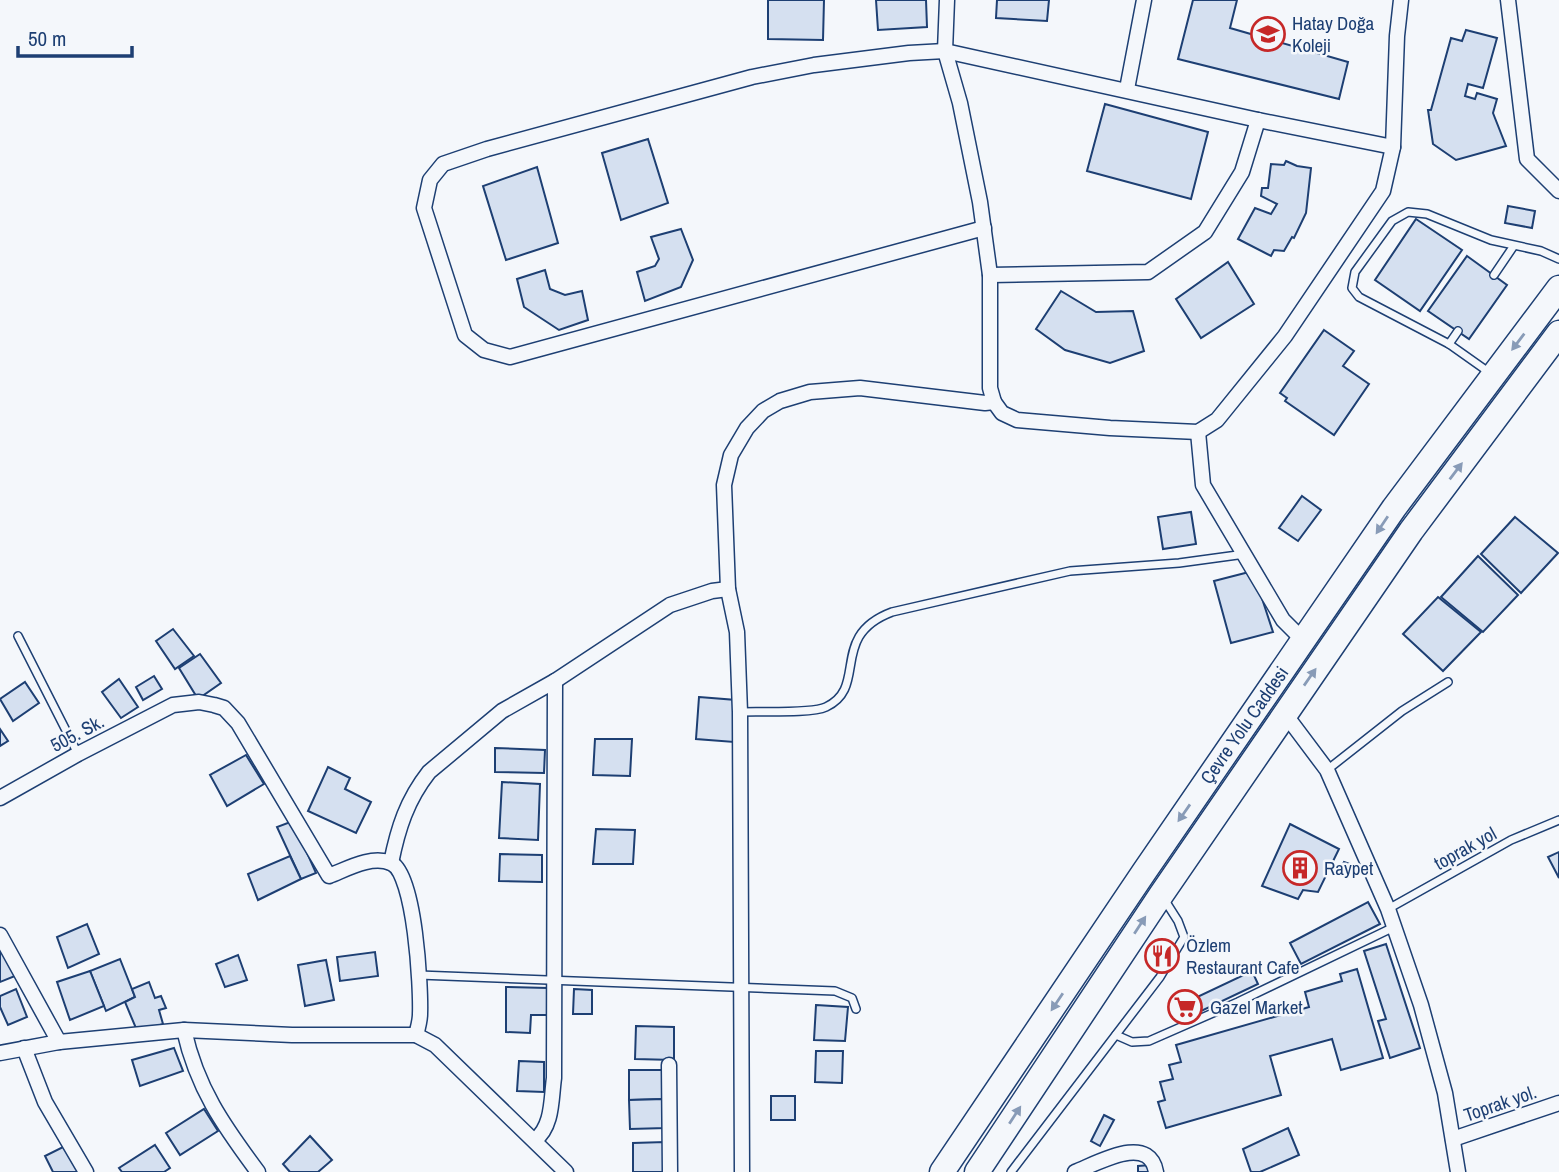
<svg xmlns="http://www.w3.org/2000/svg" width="1559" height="1172" viewBox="0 0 1559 1172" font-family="'Archivo Narrow',sans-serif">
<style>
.building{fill:#d5e0f0;stroke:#1d3f73;stroke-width:2}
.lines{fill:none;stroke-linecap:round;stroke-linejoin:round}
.lane-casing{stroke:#1d3f73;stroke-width:10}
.street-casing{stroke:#1d3f73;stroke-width:17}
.highway-casing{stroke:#1d3f73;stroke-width:27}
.lane{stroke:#f4f7fb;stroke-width:7}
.street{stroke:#f4f7fb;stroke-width:14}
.highway{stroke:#f4f7fb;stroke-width:24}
.oneway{fill:#889bb7}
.labels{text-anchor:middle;stroke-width:5;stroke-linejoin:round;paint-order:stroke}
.poi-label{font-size:19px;fill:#1d3f73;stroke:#f4f7fb;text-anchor:start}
.street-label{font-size:19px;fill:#1d3f73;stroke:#f4f7fb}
</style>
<rect width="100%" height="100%" fill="#f4f7fb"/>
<g class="building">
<path d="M768,0H824L823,40L768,39Z"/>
<path d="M876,0H926L927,27L878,30Z"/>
<path d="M997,0H1049L1047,21L996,18Z"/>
<path d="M1193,0H1237L1230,28L1348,62L1339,99L1178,59Z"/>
<path d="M1466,30L1497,38L1483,88L1468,84L1465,96L1475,99L1477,93L1497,99L1493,113L1506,146L1456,160L1433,144L1428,110H1431L1451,38L1462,41Z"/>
<path d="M1105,104L1208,132L1191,199L1087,171Z"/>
<path d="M648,139L668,203L621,220L602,153Z"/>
<path d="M1286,161L1297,166L1311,168L1306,213L1294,238L1292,237L1284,251L1274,250L1271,256L1238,239L1255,208L1271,214L1277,204L1261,196L1262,188H1268L1271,164L1284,165Z"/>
<path d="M537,167L558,243L506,260L483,186Z"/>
<path d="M1508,206L1535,211L1532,228L1505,223Z"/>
<path d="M1416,219L1462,250L1420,311L1375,280Z"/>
<path d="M681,229L693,260L681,287L645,301L637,272L655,266L659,259L651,237Z"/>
<path d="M1467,256L1507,285L1469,339L1428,311Z"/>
<path d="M1228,262L1254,304L1201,338L1176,299Z"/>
<path d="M545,270L550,289L565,295L582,291L588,320L559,330L524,307L517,279Z"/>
<path d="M1061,291L1096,312L1133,311L1144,351L1110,363L1065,350L1036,329Z"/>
<path d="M1324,330L1354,351L1343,366L1369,384L1334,435L1285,401L1287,398L1280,393Z"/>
<path d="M1302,496L1321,510L1298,541L1279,528Z"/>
<path d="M1191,512L1196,544L1163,549L1158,517Z"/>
<path d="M1515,517L1558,553L1521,593L1481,554Z"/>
<path d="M1478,556L1518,595L1483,632L1441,597Z"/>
<path d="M1253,571L1273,632L1231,643L1214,581Z"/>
<path d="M1438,597L1481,632L1443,671L1403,634Z"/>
<path d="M173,629L194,656L175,669L156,641Z"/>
<path d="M200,654L221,683L198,699L179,668Z"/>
<path d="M154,676L162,689L143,700L136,687Z"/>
<path d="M119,679L138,707L121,718L102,692Z"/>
<path d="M25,682L39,703L13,721L0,699Z"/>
<path d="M699,697L736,700L734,742L696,739Z"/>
<path d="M0,729L8,741L0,746Z"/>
<path d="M595,739H632L630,776L593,775Z"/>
<path d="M495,748L545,750L544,773L495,772Z"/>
<path d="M246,755L264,784L227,806L210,775Z"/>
<path d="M328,767L350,778L345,789L371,802L356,833L308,811Z"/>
<path d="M502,782L540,784L538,840L499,838Z"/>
<path d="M293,821L316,873L301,879L277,827Z"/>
<path d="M1290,824L1339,849L1318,892L1303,890L1298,899L1262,886Z"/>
<path d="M596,829L635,830L633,864H593Z"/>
<path d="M1559,852V878L1548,857Z"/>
<path d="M500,854L542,855V882L499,881Z"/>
<path d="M290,856L301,879L258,900L248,874Z"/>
<path d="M1344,862L1350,864L1345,876L1339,874Z"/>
<path d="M1368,902L1380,924L1301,964L1290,943Z"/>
<path d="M87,924L99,954L68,968L57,937Z"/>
<path d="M1386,944L1420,1048L1390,1058L1378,1021L1386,1019L1364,951Z"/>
<path d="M0,948L15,976L0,982Z"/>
<path d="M375,952L378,976L340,981L337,957Z"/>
<path d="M238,955L247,980L225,987L216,964Z"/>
<path d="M120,959L135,997L106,1011L90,971Z"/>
<path d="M326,960L334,1000L305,1006L298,965Z"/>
<path d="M1357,969L1383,1058L1341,1070L1332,1039L1270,1056L1281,1095L1166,1128L1158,1102L1165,1100L1160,1082L1173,1079L1169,1065L1181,1062L1176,1045L1309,1007L1305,992L1342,981L1340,974Z"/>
<path d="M90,971L104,1006L70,1020L57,982Z"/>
<path d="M1252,971L1258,984L1180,1021L1174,1008Z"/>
<path d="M149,982L155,998L161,996L166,1008L159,1010L163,1024L138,1033L125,1002L135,997L132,989Z"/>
<path d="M506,987L548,988L547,1015H531L530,1033L506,1032Z"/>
<path d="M16,989L27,1017L8,1025L0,1007V996Z"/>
<path d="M574,989L592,990V1014H573Z"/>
<path d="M816,1005L848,1007L845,1041L814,1040Z"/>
<path d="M636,1026L674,1027V1060L635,1059Z"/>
<path d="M174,1048L183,1071L140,1086L132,1060Z"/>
<path d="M816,1051H843L842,1083L815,1082Z"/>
<path d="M519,1061L544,1062V1092L517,1091Z"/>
<path d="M629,1070H665V1099L629,1100Z"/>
<rect x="771" y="1096" width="24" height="24"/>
<path d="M665,1099L666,1128L630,1129L629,1100Z"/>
<path d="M204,1109L218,1131L180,1155L166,1133Z"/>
<path d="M1104,1115L1114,1120L1100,1146L1091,1141Z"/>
<path d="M1288,1128L1299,1155L1260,1172H1251L1243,1149Z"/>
<path d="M310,1136L332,1160L318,1172H290L283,1164Z"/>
<path d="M665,1142L666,1172H633V1143Z"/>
<path d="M155,1145L170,1168L164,1172H122L119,1168Z"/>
<path d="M65,1146L81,1172H53L45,1156Z"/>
<path d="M1151,1165V1172H1138V1166Z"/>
</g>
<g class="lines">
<g class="lane-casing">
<g id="lane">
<path d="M1494,275L1513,247"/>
<path d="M1449,344L1458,331"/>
<path d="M1490,373L1449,344L1359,297L1352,288L1355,272L1392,221L1408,212L1427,214L1491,240L1541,251L1559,259"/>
<path d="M18,636L78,754"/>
<path d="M740,712C760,711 811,714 826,707C869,687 828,636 892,612L1070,571L1179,563L1245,554"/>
<path d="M1327,770L1402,711L1448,682"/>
<path d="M1388,909L1511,840L1559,820"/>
<path d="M419,975L835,991L852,998L856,1009"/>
<path d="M1116,1035L1132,1042L1149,1041L1238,1002L1394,927"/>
<path d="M1011,1172L1160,977L1184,937L1178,921L1164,899"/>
</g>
</g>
<g class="street-casing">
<g id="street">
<path d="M947,0L945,51L960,103L980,202L990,275V388L994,402L1002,413L1017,420L1110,428L1198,432L1217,420L1285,336L1383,191L1393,147L1397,36L1401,0"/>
<path d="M1508,0L1527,159L1559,191"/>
<path d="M1127,89L1144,0"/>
<path d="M984,228L510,357L484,350L465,335L424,208L430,180L443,164L487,149L752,77L814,65L909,53L945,51L1258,120L1393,147"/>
<path d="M990,275L1148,272L1205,232L1242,172L1258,120"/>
<path d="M1198,432L1203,485L1283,620L1303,640"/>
<path d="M1285,714L1327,770L1388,909L1421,1005L1445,1093L1458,1172"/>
<path d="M0,798L78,754L173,705L199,702L214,705L224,708L238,723L329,876C347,869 371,855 391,863C415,873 421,988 420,1014C420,1021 418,1028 416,1035"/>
<path d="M391,863C398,828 407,800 429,772L502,711L555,681L670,605L712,591L728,589"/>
<path d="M0,935L59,1042"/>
<path d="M184,1030C197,1088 223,1125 258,1172"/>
<path d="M24,1048L45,1102L86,1172"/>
<path d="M0,1053L59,1042L184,1030L292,1035H416L435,1045L566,1172"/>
<path d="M669,1065L670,1172"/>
<path d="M1453,1139L1559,1103"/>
<path d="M535,1140C553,1126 551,1099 554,1078L555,681"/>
<path d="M742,1172L740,712L737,632L728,589L724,485L731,455L747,428L763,411L780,401L810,392L860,388L985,403L994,402"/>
<path d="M1075,1172C1098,1163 1149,1133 1156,1172"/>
</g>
</g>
<g class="highway-casing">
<g id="highway">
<path d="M942,1172L1144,872L1394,508L1559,288"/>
<path d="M977,1172L1161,895L1411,531L1559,333"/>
</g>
</g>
<use href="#lane" class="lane"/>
<use href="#street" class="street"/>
<use href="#highway" class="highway"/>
</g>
<defs><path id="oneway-solid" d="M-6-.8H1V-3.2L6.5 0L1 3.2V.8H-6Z" transform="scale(1.75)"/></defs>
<g class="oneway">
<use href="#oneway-solid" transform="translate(1518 342) rotate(127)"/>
<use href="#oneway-solid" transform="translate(1456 471) rotate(-53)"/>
<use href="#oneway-solid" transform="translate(1382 525) rotate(124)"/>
<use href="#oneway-solid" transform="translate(1310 677) rotate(-55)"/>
<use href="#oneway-solid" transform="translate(1184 813) rotate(125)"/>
<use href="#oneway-solid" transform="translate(1140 925) rotate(-57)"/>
<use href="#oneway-solid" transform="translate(1057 1002) rotate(124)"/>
<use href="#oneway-solid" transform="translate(1015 1115) rotate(-57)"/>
</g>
<defs>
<g id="school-ring" transform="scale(1.75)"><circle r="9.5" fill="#f4f7fb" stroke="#c62828" stroke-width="1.5"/><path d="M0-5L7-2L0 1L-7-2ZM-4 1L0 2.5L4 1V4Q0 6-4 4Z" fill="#c62828"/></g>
<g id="building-ring" transform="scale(1.75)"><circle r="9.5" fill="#f4f7fb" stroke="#c62828" stroke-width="1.5"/><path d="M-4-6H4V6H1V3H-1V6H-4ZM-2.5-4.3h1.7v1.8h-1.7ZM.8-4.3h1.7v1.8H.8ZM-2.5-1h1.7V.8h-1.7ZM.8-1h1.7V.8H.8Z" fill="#c62828"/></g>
<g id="restaurant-ring" transform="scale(1.75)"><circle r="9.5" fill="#f4f7fb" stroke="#c62828" stroke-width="1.5"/><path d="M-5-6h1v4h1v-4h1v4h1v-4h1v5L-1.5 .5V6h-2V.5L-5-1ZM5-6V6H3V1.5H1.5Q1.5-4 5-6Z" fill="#c62828"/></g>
<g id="supermarket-ring" transform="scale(1.75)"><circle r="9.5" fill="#f4f7fb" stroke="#c62828" stroke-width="1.5"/><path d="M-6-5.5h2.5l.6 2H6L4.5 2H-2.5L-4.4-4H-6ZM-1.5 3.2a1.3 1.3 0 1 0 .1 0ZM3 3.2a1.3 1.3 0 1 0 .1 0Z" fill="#c62828"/></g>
</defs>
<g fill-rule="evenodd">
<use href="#school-ring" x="1268" y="34"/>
<use href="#building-ring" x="1300" y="868"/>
<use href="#restaurant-ring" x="1162" y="956"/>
<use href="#supermarket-ring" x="1185" y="1007"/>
</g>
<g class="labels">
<g class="poi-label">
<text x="1292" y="30">Hatay Doğa<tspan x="1292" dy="22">Koleji</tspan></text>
<text x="1324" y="875">Raypet</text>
<text x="1186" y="952">Özlem<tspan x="1186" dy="22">Restaurant Cafe</tspan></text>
<text x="1210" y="1014">Gazel Market</text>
</g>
<g class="street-label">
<text transform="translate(1244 725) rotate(-55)" y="7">Çevre Yolu Caddesi</text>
<text transform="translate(77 733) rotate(-28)" y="7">505. Sk.</text>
<text transform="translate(1465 848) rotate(-29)" y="7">toprak yol</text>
<text transform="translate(1500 1103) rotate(-19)" y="7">Toprak yol.</text>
</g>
</g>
<path d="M18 46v10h114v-10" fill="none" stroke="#1d3f73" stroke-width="3.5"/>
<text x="28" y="46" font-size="21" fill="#1d3f73" stroke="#f4f7fb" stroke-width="5" paint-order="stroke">50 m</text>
</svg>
